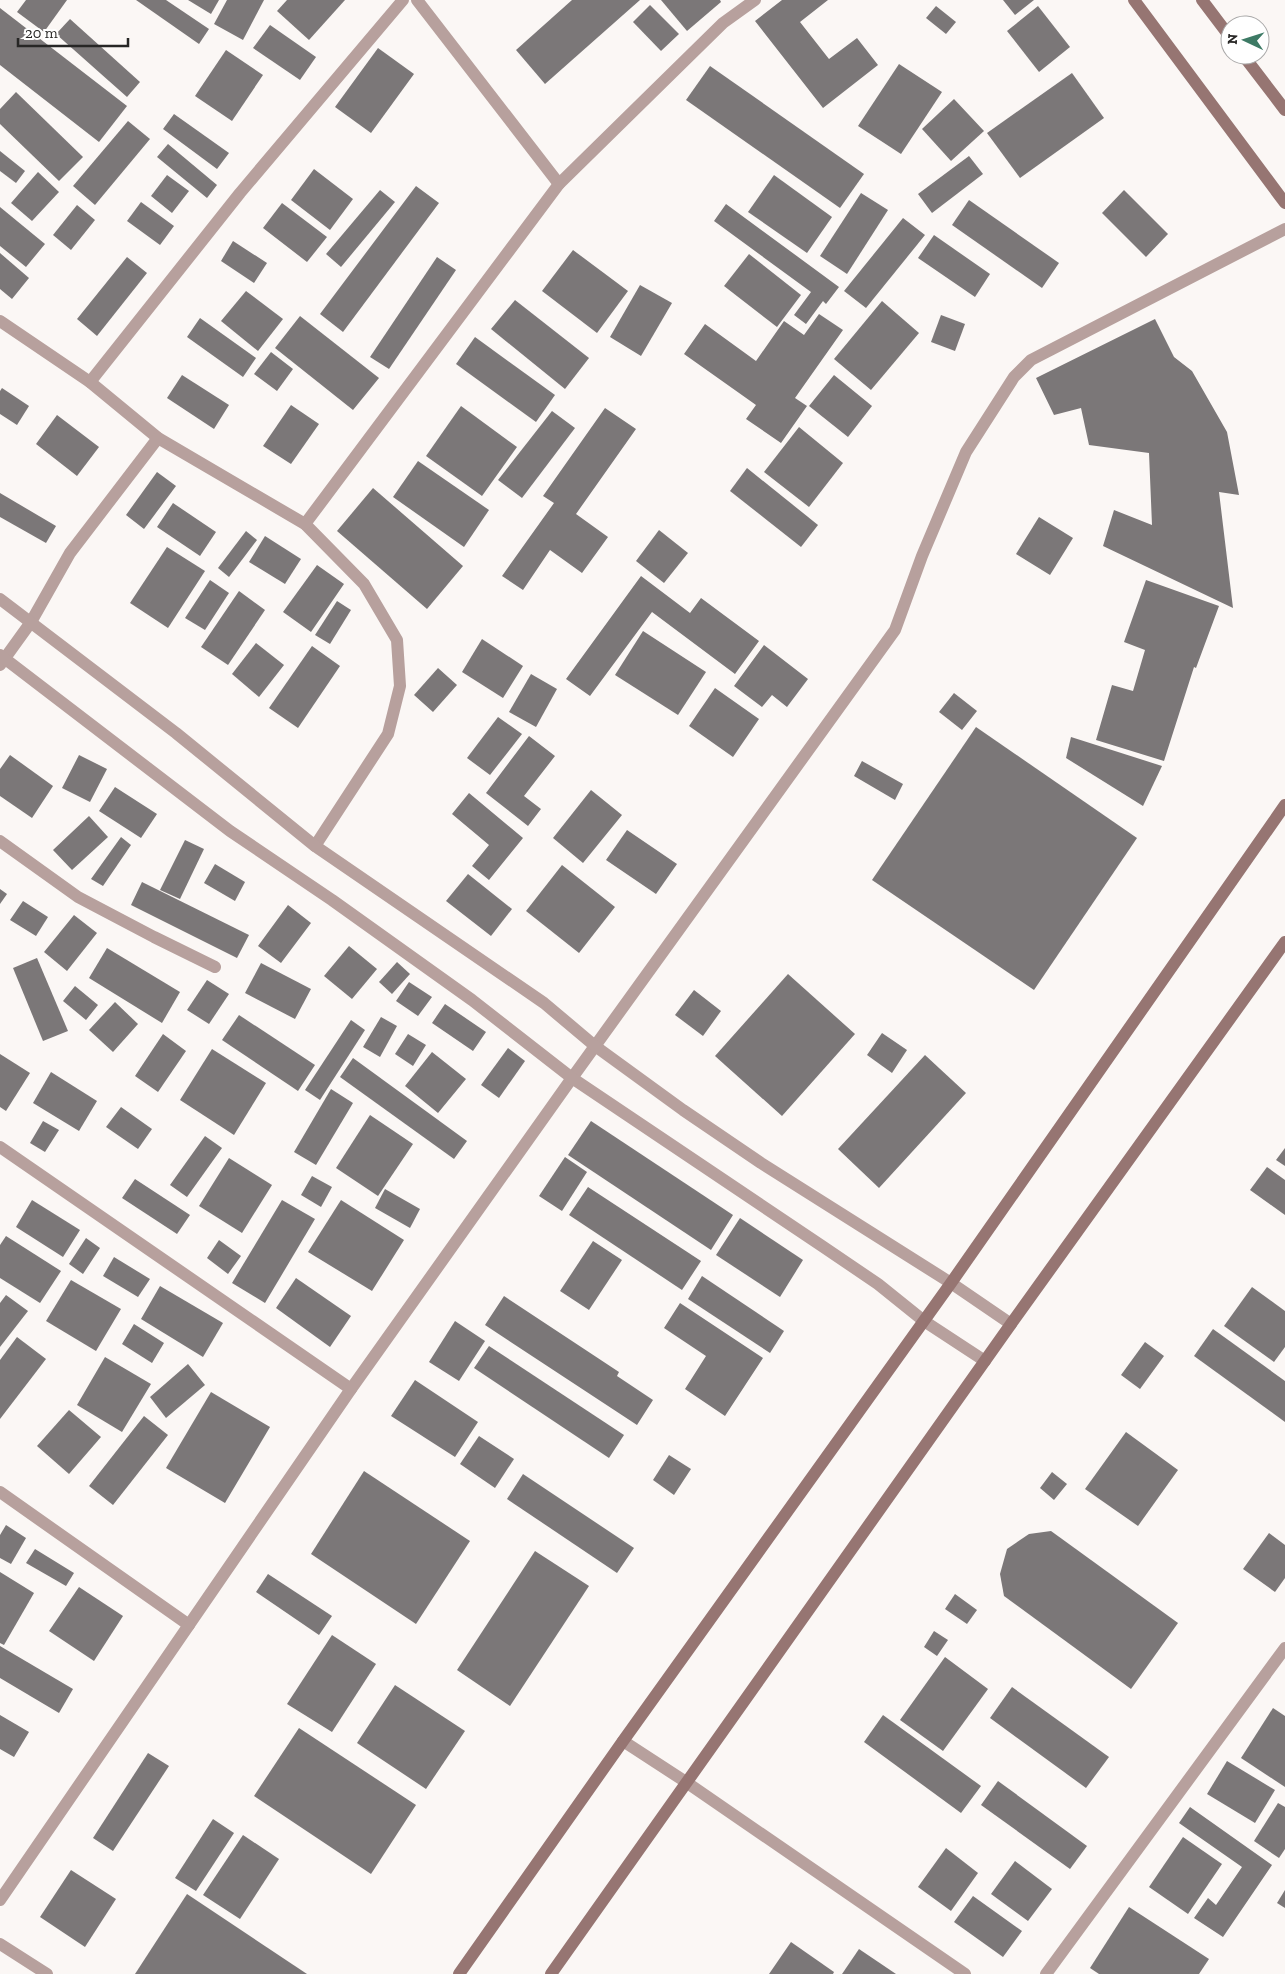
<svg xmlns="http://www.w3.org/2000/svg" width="1285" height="1974" viewBox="0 0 1285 1974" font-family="'Zilla Slab',serif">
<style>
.building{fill:#7b7778}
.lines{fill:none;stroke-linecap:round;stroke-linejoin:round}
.minor{stroke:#b7a09d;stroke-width:12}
.tertiary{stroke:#b7a09d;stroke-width:12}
.secondary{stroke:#967572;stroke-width:12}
</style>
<rect width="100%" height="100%" fill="#fbf7f5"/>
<g class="building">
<path d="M26,0H67L44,32L17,12Z"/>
<path d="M136,0H166L209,29L199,44Z"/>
<path d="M188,0H219L211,14Z"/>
<path d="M227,0H264L243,40L214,24Z"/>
<path d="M287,0H345L309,40L277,11Z"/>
<path d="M572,0H640L545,84L516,50Z"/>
<path d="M661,0H720L721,2L687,31Z"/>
<path d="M782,0H828L800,22L829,59L857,38L878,65L823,108L755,21Z"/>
<path d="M1003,0H1034L1015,15Z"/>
<path d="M650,5L679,34L661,51L633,22Z"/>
<path d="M936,6L956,22L946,34L926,18Z"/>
<path d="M1038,6L1070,47L1039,72L1007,31Z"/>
<path d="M0,8L127,106L99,142L0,65Z"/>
<path d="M70,19L140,82L127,97L56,34Z"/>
<path d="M270,25L316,57L300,80L253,48Z"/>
<path d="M378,48L414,74L371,133L335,107Z"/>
<path d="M226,50L263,75L232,121L195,96Z"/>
<path d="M899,64L942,92L901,154L858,126Z"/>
<path d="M710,66L864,174L840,208L686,100Z"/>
<path d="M1072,73L1104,118L1020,178L987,133Z"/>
<path d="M16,92L83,157L59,181L0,124V109Z"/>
<path d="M954,99L984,131L951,161L922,129Z"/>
<path d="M174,114L229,153L217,169L163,129Z"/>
<path d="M128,121L150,139L95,205L73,186Z"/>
<path d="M168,144L217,185L207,198L157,157Z"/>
<path d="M0,151L25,171L16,183L0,171Z"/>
<path d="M969,156L983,174L932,213L918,194Z"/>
<path d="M314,169L353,199L330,230L291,200Z"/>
<path d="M38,172L59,192L32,221L11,203Z"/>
<path d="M167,175L189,191L172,213L151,196Z"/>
<path d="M774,175L832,217L807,253L748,212Z"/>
<path d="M416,186L439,203L343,332L320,314Z"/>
<path d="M380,190L395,202L341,267L326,254Z"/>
<path d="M1124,190L1168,234L1146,257L1102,213Z"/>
<path d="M861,193L888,210L847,274L820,256Z"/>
<path d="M969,200L1059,263L1042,288L952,225Z"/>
<path d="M141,202L174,226L160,245L127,221Z"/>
<path d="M282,203L327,237L307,262L263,228Z"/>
<path d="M726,204L839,287L826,304L823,301L806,324L794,315L811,292L714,221Z"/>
<path d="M77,205L95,220L71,250L53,235Z"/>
<path d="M0,207L45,244L26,267L0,246Z"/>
<path d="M903,218L925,235L866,308L844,291Z"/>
<path d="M934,235L990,274L975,297L918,258Z"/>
<path d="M233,241L267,263L254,283L221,261Z"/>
<path d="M573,250L628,291L597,333L542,291Z"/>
<path d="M0,253L29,278L12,299L0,289Z"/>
<path d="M749,254L801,295L777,327L724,286Z"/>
<path d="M127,257L147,273L97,336L77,319Z"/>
<path d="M437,257L456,270L389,369L370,357Z"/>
<path d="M640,285L672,303L641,356L610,337Z"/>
<path d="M246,291L283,319L258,351L221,321Z"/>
<path d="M515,300L589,358L565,389L491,329Z"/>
<path d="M882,301L919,333L871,390L834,359Z"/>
<path d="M819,314L843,330L795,398L807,406L781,443L746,419L756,405L684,354L705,324L756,361L784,321L804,335Z"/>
<path d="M941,315L965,324L955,351L931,342Z"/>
<path d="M300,316L379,378L353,410L275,348Z"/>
<path d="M200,318L256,358L243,377L187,337Z"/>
<path d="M1155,319L1174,357L1192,371L1227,432L1239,495L1219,492L1233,608L1103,546L1114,510L1152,525L1149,453L1089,445L1081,408L1054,415L1036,378Z"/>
<path d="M475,337L555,395L536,422L456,364Z"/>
<path d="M271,352L293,369L277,391L254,374Z"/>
<path d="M182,375L229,405L214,429L167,398Z"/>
<path d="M834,375L872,406L848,437L809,406Z"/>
<path d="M2,388L29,406L17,425L0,414V391Z"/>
<path d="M291,405L319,424L291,464L263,446Z"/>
<path d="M461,406L517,447L482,496L426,456Z"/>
<path d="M605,408L636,429L576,514L608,537L582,573L550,550L523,590L502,576L554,503L543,496Z"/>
<path d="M552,411L575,428L522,498L498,480Z"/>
<path d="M57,415L99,447L77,476L36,444Z"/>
<path d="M799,427L843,463L809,507L764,472Z"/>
<path d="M418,461L489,510L464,547L393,497Z"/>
<path d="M747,468L818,525L801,547L730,491Z"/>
<path d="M157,472L176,486L144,529L126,515Z"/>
<path d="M373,488L463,566L427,609L337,531Z"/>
<path d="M0,493L56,526L46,543L0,517Z"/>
<path d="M173,503L216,532L200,556L157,527Z"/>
<path d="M1039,517L1073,538L1050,575L1016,554Z"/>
<path d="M659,530L688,553L664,583L636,561Z"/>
<path d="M246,531L257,540L229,577L218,568Z"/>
<path d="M265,536L301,559L285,584L249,562Z"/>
<path d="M167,547L205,571L168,628L130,603Z"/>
<path d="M317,565L344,584L311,632L283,612Z"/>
<path d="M641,576L690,613L701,598L759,641L735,674L652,612L590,696L566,679Z"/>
<path d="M210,580L229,593L205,630L185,618Z"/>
<path d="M1146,580L1219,606L1196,668L1194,667L1164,761L1096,740L1112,685L1133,691L1145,650L1124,642Z"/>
<path d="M239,591L265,610L228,665L201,647Z"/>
<path d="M337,601L351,610L330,644L315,635Z"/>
<path d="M643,631L706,672L678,715L615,675Z"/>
<path d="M482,639L523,666L503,698L462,672Z"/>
<path d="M256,643L284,665L259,697L232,674Z"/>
<path d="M764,645L808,679L787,707L772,695L762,707L734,686Z"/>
<path d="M312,646L340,666L298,728L269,708Z"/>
<path d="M438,668L457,685L433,712L414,695Z"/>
<path d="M531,674L557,689L536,727L509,712Z"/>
<path d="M715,688L759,719L733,757L689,726Z"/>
<path d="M954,693L977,711L962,730L939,712Z"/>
<path d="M498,717L522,734L490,775L467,758Z"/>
<path d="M976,727L1137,838L1034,990L872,880Z"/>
<path d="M529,736L555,756L524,796L541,809L528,826L486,793Z"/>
<path d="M1071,737L1162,766L1143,806L1066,758Z"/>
<path d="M10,755L53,786L32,818L0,796V769Z"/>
<path d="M79,755L107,769L90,802L62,788Z"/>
<path d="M862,761L903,784L895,800L854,776Z"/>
<path d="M115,787L157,814L141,838L99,811Z"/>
<path d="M591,790L622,815L583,863L553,838Z"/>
<path d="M469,793L523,838L489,880L472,866L489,845L452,814Z"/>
<path d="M89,816L108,837L72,870L53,850Z"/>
<path d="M627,830L677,864L656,894L606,860Z"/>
<path d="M121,837L131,845L103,886L91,879Z"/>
<path d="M185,840L204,849L180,899L160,890Z"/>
<path d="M215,864L245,882L235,901L204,883Z"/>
<path d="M562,865L615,907L579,953L526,911Z"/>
<path d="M468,874L512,909L491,936L446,901Z"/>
<path d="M142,882L249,935L237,958L131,905Z"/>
<path d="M0,889L7,894L0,904Z"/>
<path d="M23,901L48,917L36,936L10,920Z"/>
<path d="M288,905L311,923L281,963L258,946Z"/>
<path d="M74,915L97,933L67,971L44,952Z"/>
<path d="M349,946L377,969L352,999L324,976Z"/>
<path d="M107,948L180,992L162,1023L89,978Z"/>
<path d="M37,958L68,1031L43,1041L13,968Z"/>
<path d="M397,962L410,974L392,994L379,982Z"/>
<path d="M261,963L311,989L295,1019L245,993Z"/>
<path d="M788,974L855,1034L782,1116L715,1056Z"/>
<path d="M207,980L229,994L209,1024L187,1010Z"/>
<path d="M409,982L432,997L418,1016L396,1001Z"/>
<path d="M75,986L98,1005L86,1020L63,1001Z"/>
<path d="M694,990L721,1011L703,1036L675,1015Z"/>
<path d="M115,1002L138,1024L113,1052L89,1030Z"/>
<path d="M445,1004L486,1032L473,1051L432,1023Z"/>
<path d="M239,1015L315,1065L298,1091L222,1040Z"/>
<path d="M381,1017L397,1026L380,1057L363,1047Z"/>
<path d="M351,1020L365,1030L320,1100L305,1090Z"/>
<path d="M882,1033L907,1050L892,1073L867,1055Z"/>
<path d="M163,1034L186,1051L158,1092L135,1076Z"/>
<path d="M408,1034L426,1045L413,1066L395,1054Z"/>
<path d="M508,1048L525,1061L499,1098L481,1085Z"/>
<path d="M212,1049L266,1083L234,1135L180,1100Z"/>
<path d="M432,1052L466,1079L438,1113L405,1086Z"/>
<path d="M0,1054L30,1073L6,1111L0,1107Z"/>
<path d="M925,1055L966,1093L879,1188L838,1149Z"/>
<path d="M353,1058L467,1141L454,1159L340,1077Z"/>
<path d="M51,1072L97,1101L79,1131L33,1103Z"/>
<path d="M331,1089L353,1103L316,1165L294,1152Z"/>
<path d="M121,1107L152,1129L138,1149L106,1127Z"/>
<path d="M370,1115L413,1144L378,1196L336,1168Z"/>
<path d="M43,1121L59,1130L45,1152L30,1143Z"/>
<path d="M591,1121L733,1215L711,1250L568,1155Z"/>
<path d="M205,1136L222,1148L187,1197L170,1185Z"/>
<path d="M1285,1148V1166L1276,1160Z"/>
<path d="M565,1157L587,1172L562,1211L539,1196Z"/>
<path d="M229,1158L272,1185L242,1233L199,1206Z"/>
<path d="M1267,1167L1285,1180V1215L1250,1190Z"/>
<path d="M312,1176L332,1187L321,1207L301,1195Z"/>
<path d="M135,1179L190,1215L177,1234L122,1198Z"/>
<path d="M588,1187L701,1261L682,1290L569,1215Z"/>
<path d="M385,1189L420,1209L410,1228L375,1208Z"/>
<path d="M32,1200L80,1230L63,1257L16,1227Z"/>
<path d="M282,1200L315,1219L265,1303L232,1283Z"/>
<path d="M341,1200L404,1240L372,1291L308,1252Z"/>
<path d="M740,1218L803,1260L780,1297L716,1255Z"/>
<path d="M6,1236L61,1271L40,1303L0,1278V1245Z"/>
<path d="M86,1238L100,1248L83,1274L69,1264Z"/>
<path d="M219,1240L241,1256L228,1274L207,1258Z"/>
<path d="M593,1241L622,1260L589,1310L560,1291Z"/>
<path d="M114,1257L150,1279L138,1297L103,1276Z"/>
<path d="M702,1276L784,1331L770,1353L688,1299Z"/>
<path d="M296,1278L351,1316L330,1347L276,1308Z"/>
<path d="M71,1280L121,1309L96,1351L46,1321Z"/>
<path d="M160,1286L223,1323L203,1357L141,1319Z"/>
<path d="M1252,1287L1285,1311V1347L1274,1362L1224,1326Z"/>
<path d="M6,1295L28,1311L0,1347V1303Z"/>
<path d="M504,1296L619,1372L617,1376L653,1400L637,1425L485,1325Z"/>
<path d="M680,1303L763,1358L725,1416L685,1389L706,1356L664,1328Z"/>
<path d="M455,1321L485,1341L459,1381L429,1362Z"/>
<path d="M134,1324L164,1343L152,1363L122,1344Z"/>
<path d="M1213,1329L1285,1381V1422L1194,1356Z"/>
<path d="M17,1337L46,1359L0,1419V1360Z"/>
<path d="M1145,1342L1164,1356L1140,1389L1121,1375Z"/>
<path d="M489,1346L624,1435L609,1458L474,1368Z"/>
<path d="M105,1357L151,1384L122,1432L77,1405Z"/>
<path d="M188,1364L205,1385L166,1418L150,1397Z"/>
<path d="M415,1380L478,1422L455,1457L391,1416Z"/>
<path d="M211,1392L270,1427L225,1503L166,1468Z"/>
<path d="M69,1410L101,1437L69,1474L37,1446Z"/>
<path d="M144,1416L168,1435L113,1505L89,1486Z"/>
<path d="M1126,1432L1178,1470L1138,1526L1085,1489Z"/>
<path d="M479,1436L514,1459L495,1488L460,1464Z"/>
<path d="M669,1455L691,1469L674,1495L653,1480Z"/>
<path d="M364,1471L470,1541L416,1624L311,1554Z"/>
<path d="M1052,1472L1067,1484L1054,1500L1040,1488Z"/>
<path d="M523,1474L634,1548L617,1573L507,1499Z"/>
<path d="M6,1525L26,1538L11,1564L0,1558V1535Z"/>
<path d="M1051,1531L1178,1623L1131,1689L1004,1596L1000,1574L1007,1549L1029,1534Z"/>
<path d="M1269,1533L1285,1545V1578L1275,1592L1243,1569Z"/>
<path d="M35,1549L74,1573L66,1586L26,1563Z"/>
<path d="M535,1551L589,1586L510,1706L457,1670Z"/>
<path d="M0,1572L34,1593L4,1645L0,1643Z"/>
<path d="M268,1574L332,1616L319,1635L256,1592Z"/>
<path d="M79,1587L123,1616L94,1661L49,1631Z"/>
<path d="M955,1594L977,1610L967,1624L945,1609Z"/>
<path d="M934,1631L948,1640L937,1656L924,1647Z"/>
<path d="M332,1635L376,1664L332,1732L287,1704Z"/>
<path d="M0,1646L73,1689L59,1713L0,1678Z"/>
<path d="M945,1657L988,1689L943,1751L900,1720Z"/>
<path d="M395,1685L465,1731L426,1789L357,1743Z"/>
<path d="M1012,1687L1109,1757L1086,1788L990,1718Z"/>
<path d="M1273,1708L1285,1716V1787L1241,1758Z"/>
<path d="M0,1715L29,1732L14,1757L0,1749Z"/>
<path d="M883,1715L981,1786L961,1813L864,1742Z"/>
<path d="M299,1728L416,1805L371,1874L254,1796Z"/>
<path d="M148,1753L169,1766L113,1851L93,1838Z"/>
<path d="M1227,1761L1275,1790L1255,1823L1207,1794Z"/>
<path d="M998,1781L1087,1846L1070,1869L981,1805Z"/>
<path d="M1278,1803L1285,1807V1849L1279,1858L1254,1841Z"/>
<path d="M1190,1807L1272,1865L1223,1937L1194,1918L1208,1898L1216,1905L1242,1867L1179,1823Z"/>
<path d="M213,1819L234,1833L196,1891L175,1878Z"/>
<path d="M243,1835L279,1859L240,1919L203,1895Z"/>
<path d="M1183,1837L1222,1864L1188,1914L1149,1887Z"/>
<path d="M946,1848L978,1873L951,1911L918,1887Z"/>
<path d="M1015,1861L1052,1889L1028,1921L991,1894Z"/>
<path d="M71,1870L116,1899L85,1947L40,1917Z"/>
<path d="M1285,1890V1908L1277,1903Z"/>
<path d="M187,1894L307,1974H135Z"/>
<path d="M973,1896L1022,1931L1003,1957L954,1922Z"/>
<path d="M1129,1907L1209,1959L1199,1974H1099L1090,1968Z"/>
<path d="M791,1942L834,1972L833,1974H769Z"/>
<path d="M859,1949L896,1974H842Z"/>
</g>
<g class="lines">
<g class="minor">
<path d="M417,0L559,184"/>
<path d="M0,321L90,382L158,438L305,524L364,584L397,640L400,686L388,734L315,846"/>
<path d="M90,382L240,193L403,0"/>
<path d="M305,524L559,184L723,23L755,0"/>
<path d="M0,665L31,622L70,553L158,438"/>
<path d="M0,841L78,897L154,937L215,967"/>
<path d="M0,1147L351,1389"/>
<path d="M0,1492L189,1625"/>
<path d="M623,1741L686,1782L965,1974"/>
<path d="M0,1900L351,1389L572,1078L895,630L922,556L966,452L1014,377L1031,360L1285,229"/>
<path d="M1046,1974L1285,1648"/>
</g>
<g class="tertiary">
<path d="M0,599L176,733L315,846L544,1003L595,1046L683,1110L761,1163L951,1283L1011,1324"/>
<path d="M0,655L230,831L332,900L472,1000L572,1078L822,1246L878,1284L924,1321L985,1361"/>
<path d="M0,1944L47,1974"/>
</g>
<g class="secondary">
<path d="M1134,0L1285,203"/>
<path d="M1202,0L1230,37"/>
<path d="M1243,55L1285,110"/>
<path d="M459,1974L623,1741L951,1283L1285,805"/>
<path d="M551,1974L1011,1324L1285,942"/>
</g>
</g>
<g transform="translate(1245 40) rotate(274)"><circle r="24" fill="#ffffff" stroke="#a9a8a8"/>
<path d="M0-4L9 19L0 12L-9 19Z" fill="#3d7a65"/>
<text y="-8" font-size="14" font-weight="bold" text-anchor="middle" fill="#272625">N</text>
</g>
<path d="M18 38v8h110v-8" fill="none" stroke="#272625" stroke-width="2.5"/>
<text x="25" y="38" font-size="15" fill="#272625" stroke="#ffffff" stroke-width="4" paint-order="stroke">20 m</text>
</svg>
